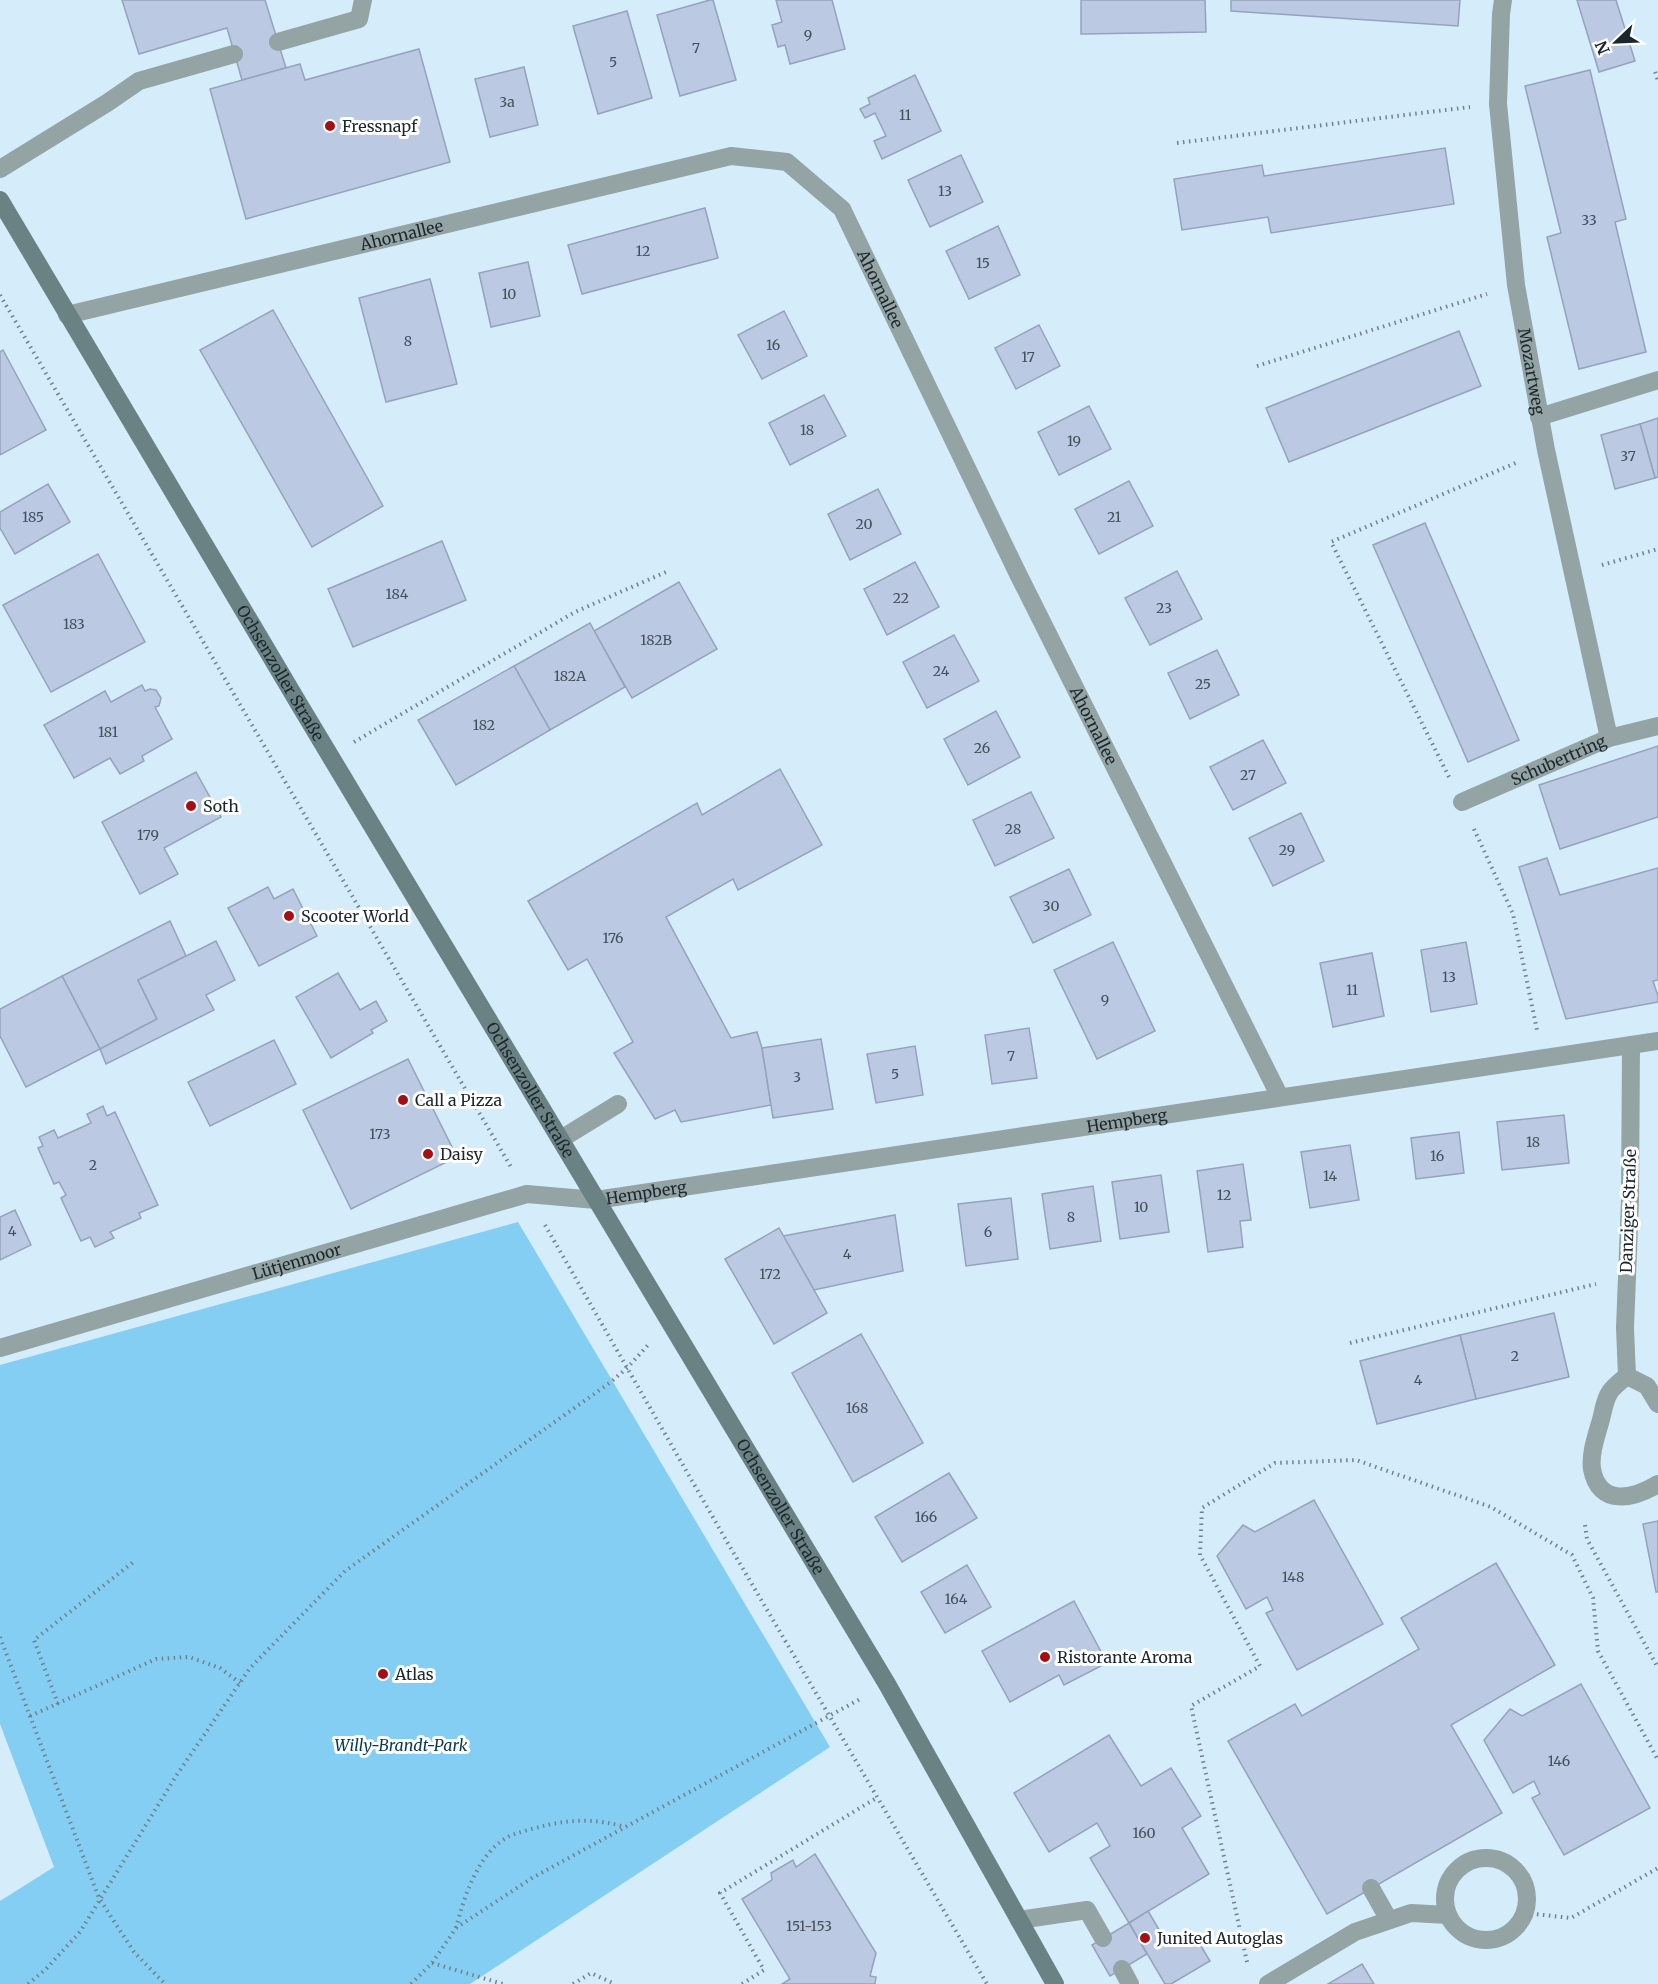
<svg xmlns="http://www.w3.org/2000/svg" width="1658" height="1984" viewBox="0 0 1658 1984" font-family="Merriweather,serif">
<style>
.green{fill:#84cef3}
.building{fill:#bbc9e3;stroke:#95a2bc;stroke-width:1.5}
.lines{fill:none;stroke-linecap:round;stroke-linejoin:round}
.path{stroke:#71828c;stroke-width:4;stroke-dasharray:1.5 4.5;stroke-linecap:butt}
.lane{stroke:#94a3a4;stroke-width:18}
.street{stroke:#94a3a4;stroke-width:18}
.secondary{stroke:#6a8283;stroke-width:18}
.poi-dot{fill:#a50f14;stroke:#fff;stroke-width:2}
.labels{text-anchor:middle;stroke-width:6;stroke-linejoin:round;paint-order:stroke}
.number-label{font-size:14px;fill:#43505a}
.poi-label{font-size:16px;fill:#1b272d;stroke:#fff;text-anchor:start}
.street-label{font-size:16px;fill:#1b272d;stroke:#fff}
.park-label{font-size:16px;font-style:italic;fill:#053a50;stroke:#fff}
</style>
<rect width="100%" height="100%" fill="#d5edfb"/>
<path class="green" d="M518,1222L830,1747L470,1984H0V1901L54,1867L0,1724V1365Z"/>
<g class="building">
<path d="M122,0H265L286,68L242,80L227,28L139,54Z"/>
<path d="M710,0H713L736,80L680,96L657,15Z"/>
<path d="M776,0H832L845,49L790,64L785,45L778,47L772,25L782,22Z"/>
<path d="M1081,0H1205L1206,32L1081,34Z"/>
<path d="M1231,0H1460L1458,26L1231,11Z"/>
<path d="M1577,0H1616L1635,61L1599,72Z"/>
<path d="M627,11L652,98L598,114L573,26Z"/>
<path d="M419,49L450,162L246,219L210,89L300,64L305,80Z"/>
<path d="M524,67L538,125L490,137L475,79Z"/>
<path d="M1590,70L1626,219L1615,222L1646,352L1579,369L1547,237L1561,233L1525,86Z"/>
<path d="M915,75L941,131L882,159L874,141L886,136L875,113L865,118L860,109L870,104L868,98Z"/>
<path d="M1445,148L1454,204L1271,233L1268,217L1182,230L1174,179L1262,165L1264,176Z"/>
<path d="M961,155L983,202L930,227L908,180Z"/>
<path d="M705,208L718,258L582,294L568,245Z"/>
<path d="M998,226L1020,275L969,299L946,251Z"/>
<path d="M528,262L540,316L491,327L479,273Z"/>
<path d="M430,279L457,384L386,402L359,298Z"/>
<path d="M273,310L383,506L312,547L200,350Z"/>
<path d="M784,311L807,356L762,379L738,335Z"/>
<path d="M1039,325L1060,366L1016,389L995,348Z"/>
<path d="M1459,331L1481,386L1289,462L1266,408Z"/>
<path d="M3,350L46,430L0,455V352Z"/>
<path d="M824,395L846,436L790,465L769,423Z"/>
<path d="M1089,406L1111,449L1059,475L1038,432Z"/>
<path d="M1658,418V477L1655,478L1640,424Z"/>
<path d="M1640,424L1655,478L1615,489L1601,435Z"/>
<path d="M1129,481L1153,526L1099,554L1075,509Z"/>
<path d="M48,484L70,522L15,554L0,528V512Z"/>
<path d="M878,489L901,534L850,560L828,514Z"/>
<path d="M1425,523L1519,740L1468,762L1373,545Z"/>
<path d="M442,541L466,600L353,647L328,589Z"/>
<path d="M98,554L145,642L51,692L3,605Z"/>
<path d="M915,562L939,607L887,635L864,589Z"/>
<path d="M1177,571L1202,619L1150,645L1125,598Z"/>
<path d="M679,582L717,649L632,698L594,631Z"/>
<path d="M590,623L625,687L550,730L514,666Z"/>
<path d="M954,635L979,681L927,708L903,662Z"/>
<path d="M1217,650L1239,695L1190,719L1168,673Z"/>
<path d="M514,666L550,730L456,785L418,720Z"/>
<path d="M142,685L145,691L150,689L156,690L161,698L159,706L155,707L172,739L142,756L144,761L120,774L110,758L74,778L44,725L105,691L111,702Z"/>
<path d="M996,711L1020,757L968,785L944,739Z"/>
<path d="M1263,740L1286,783L1233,810L1210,767Z"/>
<path d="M1658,746V817L1560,849L1539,785Z"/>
<path d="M780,769L822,845L738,890L733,879L666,917L731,1038L757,1032L762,1048L771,1105L681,1122L675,1110L655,1119L614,1053L633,1042L587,959L568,970L528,901L697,803L702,815Z"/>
<path d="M196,772L221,817L164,848L178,874L140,894L102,822Z"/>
<path d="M1031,792L1054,838L995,866L973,820Z"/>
<path d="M1301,813L1324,861L1273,886L1249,838Z"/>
<path d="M1547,858L1560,895L1658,868V980L1653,981L1658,996V1002L1566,1019L1519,867Z"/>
<path d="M1069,869L1091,915L1033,943L1010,897Z"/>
<path d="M268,887L274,899L293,889L317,936L259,966L228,908Z"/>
<path d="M170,921L186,956L138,980L157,1019L100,1049L62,976Z"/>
<path d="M216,941L235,980L206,995L214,1010L106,1064L100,1049L157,1019L138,980Z"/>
<path d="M1113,942L1155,1031L1097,1059L1054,970Z"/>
<path d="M1466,942L1477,1004L1431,1012L1421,950Z"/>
<path d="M1372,953L1384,1016L1333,1027L1320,963Z"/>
<path d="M338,973L360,1010L376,1001L387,1021L371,1030L373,1033L331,1058L296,997Z"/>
<path d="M62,976L100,1049L26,1087L0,1036V1009Z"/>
<path d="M1029,1028L1037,1078L992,1084L985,1035Z"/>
<path d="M821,1039L833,1109L773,1118L762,1048Z"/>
<path d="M274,1040L296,1084L210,1126L188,1082Z"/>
<path d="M915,1046L923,1095L876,1103L867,1054Z"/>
<path d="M408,1059L457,1157L351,1209L303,1110Z"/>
<path d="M103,1106L107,1116L115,1112L158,1205L139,1213L141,1218L110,1232L114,1238L95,1247L90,1237L81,1241L61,1198L66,1195L59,1182L54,1184L38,1148L43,1146L39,1137L54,1130L58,1138L91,1123L87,1114Z"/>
<path d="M1564,1115L1569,1163L1502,1170L1497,1122Z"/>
<path d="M1459,1132L1464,1173L1416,1179L1411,1138Z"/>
<path d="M1350,1145L1359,1200L1310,1208L1301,1152Z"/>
<path d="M1243,1164L1251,1220L1240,1221L1243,1247L1208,1252L1197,1171Z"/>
<path d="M1161,1175L1169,1232L1120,1239L1112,1182Z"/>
<path d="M1093,1186L1101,1241L1050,1249L1042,1194Z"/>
<path d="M1011,1198L1018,1259L966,1266L958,1204Z"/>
<path d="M15,1210L31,1245L0,1260V1217Z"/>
<path d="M895,1215L903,1271L814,1290L783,1236Z"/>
<path d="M779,1228L827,1313L774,1344L725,1259Z"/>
<path d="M1554,1313L1569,1377L1476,1399L1460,1335Z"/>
<path d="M861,1334L923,1443L853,1482L792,1373Z"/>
<path d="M1460,1335L1476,1399L1377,1424L1360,1361Z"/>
<path d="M949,1473L977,1518L902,1562L875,1517Z"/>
<path d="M1314,1500L1383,1624L1297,1670L1266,1613L1273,1610L1267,1597L1246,1609L1217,1556L1243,1525L1255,1532Z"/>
<path d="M1658,1521V1592H1656L1643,1524Z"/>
<path d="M1496,1563L1555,1665L1451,1725L1502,1813L1327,1914L1228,1741L1295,1704L1302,1716L1419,1649L1401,1618Z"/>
<path d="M967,1565L991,1607L945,1633L921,1592Z"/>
<path d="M1074,1601L1107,1663L1064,1685L1059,1675L1010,1702L982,1651Z"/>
<path d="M1581,1684L1650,1808L1564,1855L1532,1798L1540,1794L1534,1781L1513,1793L1484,1740L1510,1709L1522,1716Z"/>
<path d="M1109,1735L1141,1786L1171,1768L1201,1816L1182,1828L1209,1874L1129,1923L1090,1858L1110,1846L1097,1823L1049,1852L1014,1793Z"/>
<path d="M815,1854L876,1953L870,1976L876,1977L875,1984H782L790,1979L742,1899L772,1880L771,1873L793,1860L796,1867Z"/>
<path d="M1148,1911L1168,1945L1192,1931L1210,1961L1171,1984H1165L1129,1923Z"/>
<path d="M1129,1923L1147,1954L1110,1976L1092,1945Z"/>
<path d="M1362,1964L1374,1984H1328Z"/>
</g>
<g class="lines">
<g class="path">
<path d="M1655,72L1658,81"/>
<path d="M1177,143L1470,107"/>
<path d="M0,295L511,1167"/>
<path d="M1257,366L1487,294"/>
<path d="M1602,565L1658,549"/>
<path d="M354,742L575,612L666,572"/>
<path d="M1449,777L1331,542L1518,462"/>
<path d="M1474,829L1513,914L1537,1030"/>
<path d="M545,1225L726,1540L987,1984"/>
<path d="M1350,1343L1596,1284"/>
<path d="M1585,1525L1587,1539L1658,1668"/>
<path d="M0,1637L99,1898L134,1952L165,1984"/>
<path d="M58,1704L34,1640L136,1560"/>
<path d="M30,1716L156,1659L189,1657L220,1668L240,1683"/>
<path d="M1525,1913L1571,1918L1658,1868"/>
<path d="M456,1928C464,1897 479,1849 512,1835C523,1831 536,1828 547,1825C575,1819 598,1819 625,1827"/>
<path d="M1247,1962L1191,1706L1260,1666L1200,1555L1202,1508L1275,1463L1356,1460L1491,1507L1572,1555L1593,1598L1598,1651L1658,1760"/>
<path d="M432,1963L503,1984"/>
<path d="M28,1984L46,1969L80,1932L176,1776L250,1668L345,1571L611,1382L628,1367L648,1345"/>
<path d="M411,1984L432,1963L456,1928L532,1878L862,1698"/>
<path d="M573,1984L591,1973L615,1984"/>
<path d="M742,1984L764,1970L720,1893L878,1797"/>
</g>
<g class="lane">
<path id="s1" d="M1503,0L1501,14L1498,104L1516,285L1546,450L1609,738"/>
<path d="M278,42L359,19L363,0"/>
<path d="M0,169L107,103L139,81L234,54"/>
<path d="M1539,417L1658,380"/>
<path id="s2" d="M1462,802L1609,738L1658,726"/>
<path d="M561,1139L618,1104"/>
<path d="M1371,1888L1389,1920"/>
<path d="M1019,1920L1087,1910L1103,1938"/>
<path d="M1122,1969L1130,1984"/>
</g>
<g class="street">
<path id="s3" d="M67,315L731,156L787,162L842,209L1019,576L1280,1097"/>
<path d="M1631,1045L1630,1200L1625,1328L1627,1376C1621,1381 1614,1386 1610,1392C1604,1400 1603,1414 1600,1423C1596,1437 1590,1454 1592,1469C1599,1507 1633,1499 1658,1484"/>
<path id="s4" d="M0,1348L527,1194L596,1200L1658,1041"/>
<path d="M1627,1376L1647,1386L1658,1404"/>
<circle cx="1486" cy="1899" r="41"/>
<path d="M1268,1984L1355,1932L1411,1913L1448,1915"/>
</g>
<path class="secondary" id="s5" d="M0,200L299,704L887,1684L1055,1984"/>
</g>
<g class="poi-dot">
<circle cx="330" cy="126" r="6"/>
<circle cx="191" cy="806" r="6"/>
<circle cx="289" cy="916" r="6"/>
<circle cx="403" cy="1100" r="6"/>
<circle cx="428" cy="1154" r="6"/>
<circle cx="1045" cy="1657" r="6"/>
<circle cx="383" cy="1674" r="6"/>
<circle cx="1145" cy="1938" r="6"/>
</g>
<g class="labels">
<g class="number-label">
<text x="808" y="40">9</text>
<text x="696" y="53">7</text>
<text x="613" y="67">5</text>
<text x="507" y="107">3a</text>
<text x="905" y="120">11</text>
<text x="945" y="196">13</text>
<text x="1589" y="225">33</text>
<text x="643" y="256">12</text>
<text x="983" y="268">15</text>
<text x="509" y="299">10</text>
<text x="408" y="346">8</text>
<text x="773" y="350">16</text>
<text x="1028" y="362">17</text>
<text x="807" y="435">18</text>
<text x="1074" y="446">19</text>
<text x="1628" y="461">37</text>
<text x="33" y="522">185</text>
<text x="1114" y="522">21</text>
<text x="864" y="529">20</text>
<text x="397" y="599">184</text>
<text x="901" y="603">22</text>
<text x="1164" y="613">23</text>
<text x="74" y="629">183</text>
<text x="656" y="645">182B</text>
<text x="941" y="676">24</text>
<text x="570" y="681">182A</text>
<text x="1203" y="689">25</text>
<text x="484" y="730">182</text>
<text x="108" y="737">181</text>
<text x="982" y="753">26</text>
<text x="1248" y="780">27</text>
<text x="1013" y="834">28</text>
<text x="148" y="840">179</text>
<text x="1287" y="855">29</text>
<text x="1051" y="911">30</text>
<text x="613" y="943">176</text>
<text x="1449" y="982">13</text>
<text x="1352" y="995">11</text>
<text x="1105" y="1005">9</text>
<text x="1011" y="1061">7</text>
<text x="895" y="1079">5</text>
<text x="797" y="1082">3</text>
<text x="380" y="1139">173</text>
<text x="1533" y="1147">18</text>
<text x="1437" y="1161">16</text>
<text x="93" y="1170">2</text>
<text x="1330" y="1181">14</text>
<text x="1224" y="1200">12</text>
<text x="1141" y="1212">10</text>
<text x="1071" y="1222">8</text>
<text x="12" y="1236">4</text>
<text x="988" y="1237">6</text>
<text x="847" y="1259">4</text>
<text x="770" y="1279">172</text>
<text x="1515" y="1361">2</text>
<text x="1418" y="1385">4</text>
<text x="857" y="1413">168</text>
<text x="926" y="1522">166</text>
<text x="1293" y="1582">148</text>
<text x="956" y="1604">164</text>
<text x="1559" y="1766">146</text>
<text x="1144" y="1838">160</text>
<text x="809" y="1931">151-153</text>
</g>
<g class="poi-label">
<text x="342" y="132">Fressnapf</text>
<text x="203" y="812">Soth</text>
<text x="301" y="922">Scooter World</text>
<text x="415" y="1106">Call a Pizza</text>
<text x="440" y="1160">Daisy</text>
<text x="1057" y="1663">Ristorante Aroma</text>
<text x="395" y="1680">Atlas</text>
<text x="1157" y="1944">Junited Autoglas</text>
</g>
<g class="street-label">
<text dy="6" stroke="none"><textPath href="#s3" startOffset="344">Ahornallee</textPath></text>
<text dy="6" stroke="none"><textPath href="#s3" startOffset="900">Ahornallee</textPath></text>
<text dy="6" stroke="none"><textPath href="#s1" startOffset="374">Mozartweg</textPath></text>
<text dy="6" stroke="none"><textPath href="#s5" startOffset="550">Ochsenzoller Straße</textPath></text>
<text dy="6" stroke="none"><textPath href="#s3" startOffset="1386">Ahornallee</textPath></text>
<text dy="6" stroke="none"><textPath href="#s2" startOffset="105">Schubertring</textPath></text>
<text dy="6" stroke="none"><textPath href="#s5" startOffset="1036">Ochsenzoller Straße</textPath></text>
<text dy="6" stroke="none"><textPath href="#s4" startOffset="1155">Hempberg</textPath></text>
<text dy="6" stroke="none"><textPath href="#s4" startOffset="669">Hempberg</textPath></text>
<text transform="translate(1628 1211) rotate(-88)" y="6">Danziger Straße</text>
<text dy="6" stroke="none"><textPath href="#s4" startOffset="309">Lütjenmoor</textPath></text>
<text dy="6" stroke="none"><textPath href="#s5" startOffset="1522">Ochsenzoller Straße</textPath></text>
</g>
<g class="park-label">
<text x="401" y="1751">Willy-Brandt-Park</text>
</g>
</g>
<g transform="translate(1616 42) rotate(247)" stroke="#ffffff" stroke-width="4.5" paint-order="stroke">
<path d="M0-4.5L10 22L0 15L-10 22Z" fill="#1b272d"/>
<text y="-9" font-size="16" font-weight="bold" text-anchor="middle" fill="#1b272d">N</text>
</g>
</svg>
